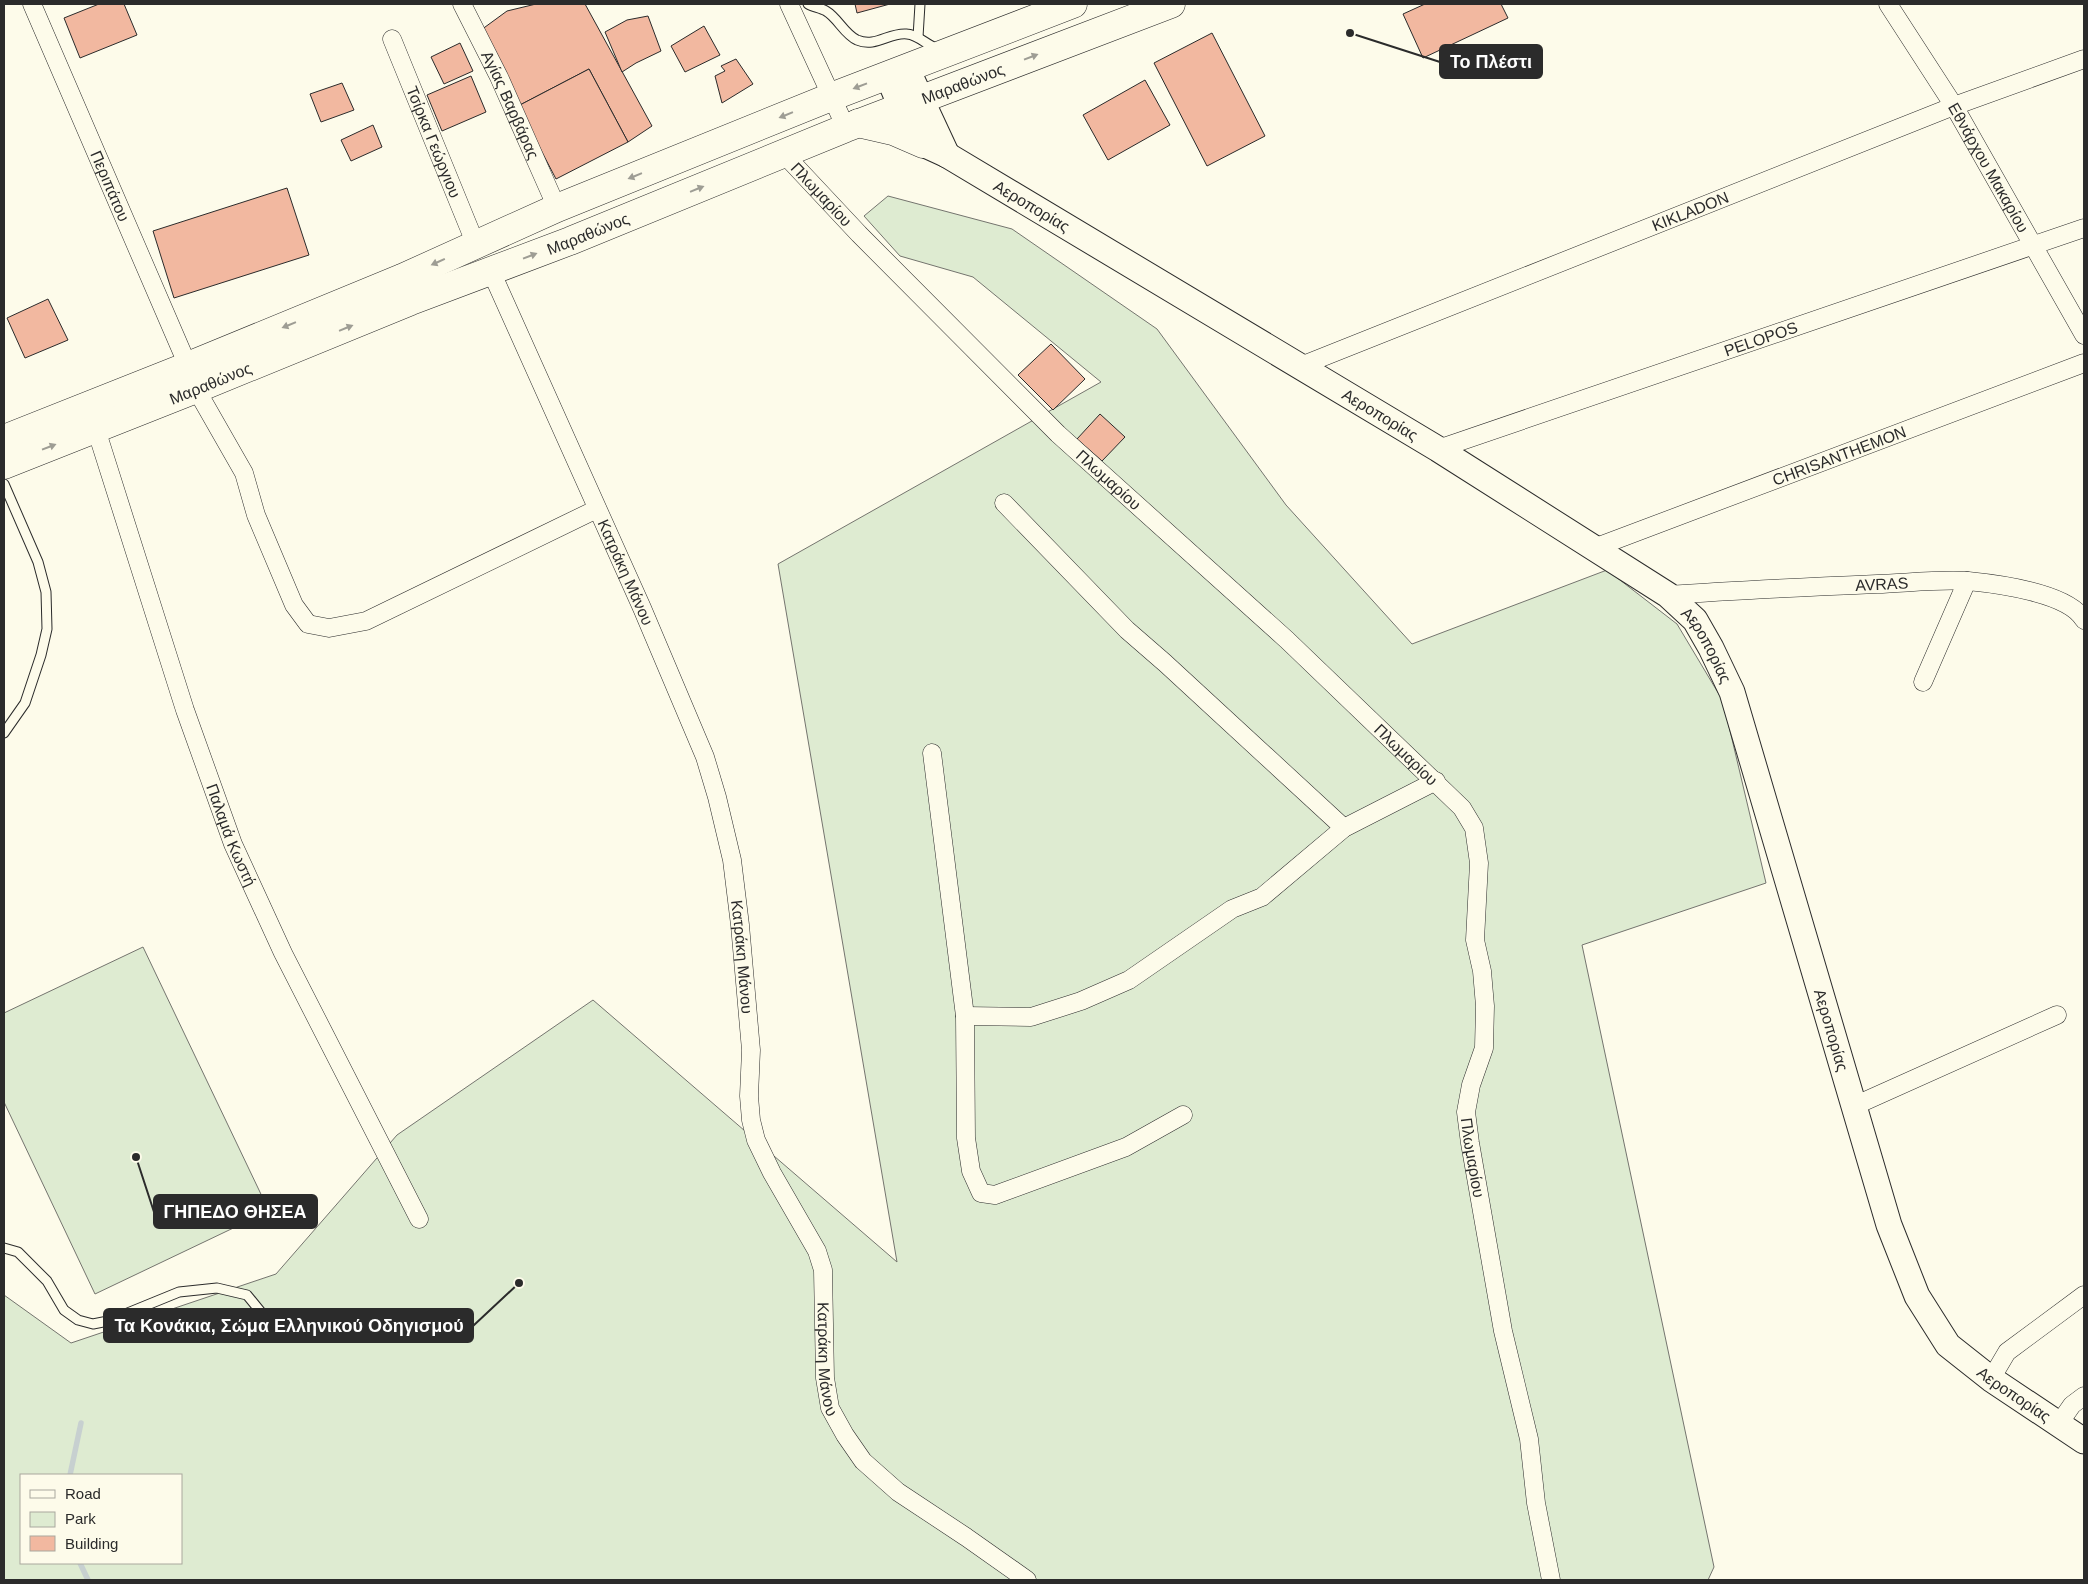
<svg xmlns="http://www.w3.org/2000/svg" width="2088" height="1584" viewBox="0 0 2088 1584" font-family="Helvetica,sans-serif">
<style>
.green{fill:#deebd1;stroke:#74746e;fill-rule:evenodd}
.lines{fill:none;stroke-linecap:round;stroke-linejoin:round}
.stream{stroke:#c7d0d0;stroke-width:5.5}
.building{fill:#f2b8a0;stroke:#2b2b2b}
.lane-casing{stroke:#2b2b2b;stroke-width:11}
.street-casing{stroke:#2b2b2b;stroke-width:19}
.secondary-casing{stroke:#2b2b2b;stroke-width:27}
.primary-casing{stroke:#2b2b2b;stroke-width:29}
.lane{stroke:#fdfbea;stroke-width:9}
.street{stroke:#fdfbea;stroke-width:18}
.secondary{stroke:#fdfbea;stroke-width:25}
.primary{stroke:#fdfbea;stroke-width:28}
.oneway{fill:#9e9d94}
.labels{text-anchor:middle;stroke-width:4;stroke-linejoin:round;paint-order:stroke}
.street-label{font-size:16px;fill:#2b2b2b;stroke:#fdfbea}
.leader{fill:none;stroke:#2b2b2b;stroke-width:2}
.callout-dot{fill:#2b2b2b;stroke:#fdfbea;stroke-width:2}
.callout{fill:#2b2b2b;stroke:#2b2b2b;stroke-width:2}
.callout-label{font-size:18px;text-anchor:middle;font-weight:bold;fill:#fff}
</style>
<rect width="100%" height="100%" fill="#fdfbea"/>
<g class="green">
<path d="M888,196L1012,229L1157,329L1286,505L1412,644L1607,570L1677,624L1723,701L1766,883L1582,945L1714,1567L1708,1580H4V1295L71,1343L276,1274L397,1135L593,1000L897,1262L778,564L1101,382L973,277L900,256L864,216ZM21,1475H181V1563H21Z"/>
<path d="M143,947L269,1211L95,1294L4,1102V1013Z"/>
</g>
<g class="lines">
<g class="stream">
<path d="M70,1475L81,1423"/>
<path d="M80,1563L88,1580"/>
</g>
</g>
<g class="building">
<path d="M99,4H124L137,35L80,58L64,18Z"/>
<path d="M536,4H585L652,126L628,142L589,69L518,106L481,30L507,11Z"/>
<path d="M855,4H890L857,13Z"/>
<path d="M1425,4H1501L1508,18L1423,58L1403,14Z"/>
<path d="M648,16L661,51L636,63L622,72L605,32L627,20Z"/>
<path d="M704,26L720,55L685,72L671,46Z"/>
<path d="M1212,33L1265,136L1207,166L1154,63Z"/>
<path d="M460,43L473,71L444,84L431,57Z"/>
<path d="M736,59L753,84L722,103L715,76L725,71L721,66Z"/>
<path d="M589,69L628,142L556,179L518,106Z"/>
<path d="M471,76L486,112L442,131L427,95Z"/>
<path d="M1145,80L1170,125L1108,160L1083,115Z"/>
<path d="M342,83L354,110L321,122L310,94Z"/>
<path d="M373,125L382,147L351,161L341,140Z"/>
<path d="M287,188L309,255L174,298L153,231Z"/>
<path d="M48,299L68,340L25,358L7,318Z"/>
<path d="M1051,344L1085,379L1053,410L1018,375Z"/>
<path d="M1100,414L1125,437L1102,461L1077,439Z"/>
</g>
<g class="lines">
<g class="lane-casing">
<g id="lane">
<path d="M808,4C813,7 821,8 826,11C838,18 844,34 857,40C876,48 889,32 907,34C919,35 926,45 938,49"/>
<path d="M918,37L920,4"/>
<path d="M4,484L38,562L46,592L47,629L41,655L25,703L4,733"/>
<path d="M4,1248L18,1252L47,1281L64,1310L78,1320L93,1324L108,1321L179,1292L217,1288L247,1295L265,1317"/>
</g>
</g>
<g class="street-casing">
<g id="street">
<path id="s1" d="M32,4L188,366"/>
<path id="s2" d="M462,4L499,77L557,208"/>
<path d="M789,4L846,128"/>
<path id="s3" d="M1888,4L1954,106L2084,335"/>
<path id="s4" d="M392,39L476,245"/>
<path id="s5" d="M784,154L859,234L1058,434L1287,640L1462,808L1474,828L1479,863L1475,940L1482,971L1485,1006L1484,1048L1471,1085L1466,1112L1470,1143L1503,1331L1529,1439L1536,1503L1551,1580"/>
<path id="s6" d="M491,271L642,608L705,757L717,797L732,860L740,925L751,1050L749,1096L751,1120L756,1140L772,1173L817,1251L823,1270L825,1378L830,1408L845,1435L863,1461L898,1492L966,1537L1027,1580"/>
<path id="s7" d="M1298,367L1954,106L2084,59"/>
<path d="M196,389L244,473L256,515L294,605L308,624L329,628L366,621L597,509"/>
<path id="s8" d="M96,429L185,710L233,844L283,953L419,1219"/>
<path id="s9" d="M1438,449L2084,228"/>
<path d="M1004,503L1127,630L1165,663L1344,828"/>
<path id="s10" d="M1594,548L2084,363"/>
<path id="s11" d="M1668,595C1738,590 1807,587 1877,584C1906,583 1941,579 1968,581C1998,584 2069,593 2084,620"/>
<path d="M1923,682L1967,581"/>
<path d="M932,753L965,1016L966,1138L971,1171L981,1193L995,1195L1126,1147L1183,1115"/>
<path d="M965,1016L1031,1017L1081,1001L1129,980L1232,909L1262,897L1344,828L1436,781"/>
<path d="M1854,1106L2057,1015"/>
<path d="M1991,1379L2007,1352L2084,1295"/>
<path d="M2058,1425L2072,1405L2084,1396"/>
</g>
</g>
<g class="secondary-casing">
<g id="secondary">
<path d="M907,69L947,155"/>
<path id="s12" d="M888,76L901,107L923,144L947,155L1438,449L1668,595L1695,620L1711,648L1732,692L1889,1225L1917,1296L1948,1345L1991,1379L2084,1441"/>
</g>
</g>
<g class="primary-casing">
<g id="primary">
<path d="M858,123L893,131L923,144"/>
<path d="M4,439L188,366L402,278L557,208L831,97L1073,4"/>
<path id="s13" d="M4,465L196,389L411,301L570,241L846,128L1171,4"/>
</g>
</g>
<use href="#lane" class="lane"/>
<use href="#street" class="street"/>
<use href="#secondary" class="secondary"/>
<use href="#primary" class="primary"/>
</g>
<defs><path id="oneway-solid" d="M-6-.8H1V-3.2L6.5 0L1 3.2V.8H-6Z" transform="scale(1.25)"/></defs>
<g class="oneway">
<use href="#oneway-solid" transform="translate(1031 57) rotate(-21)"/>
<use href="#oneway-solid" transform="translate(860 86) rotate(159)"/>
<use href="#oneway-solid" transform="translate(786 115) rotate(158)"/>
<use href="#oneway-solid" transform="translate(635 176) rotate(158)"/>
<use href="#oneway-solid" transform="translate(697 189) rotate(-22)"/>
<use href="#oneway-solid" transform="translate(530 256) rotate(-21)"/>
<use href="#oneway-solid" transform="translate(438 262) rotate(156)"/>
<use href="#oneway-solid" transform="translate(289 325) rotate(158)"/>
<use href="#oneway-solid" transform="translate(346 328) rotate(-22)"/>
<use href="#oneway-solid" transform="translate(49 447) rotate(-21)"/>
</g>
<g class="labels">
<g class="street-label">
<text dy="6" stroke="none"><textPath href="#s13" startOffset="1032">Μαραθώνος</textPath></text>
<text dy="6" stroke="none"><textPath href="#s2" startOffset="112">Αγίας Βαρβάρας</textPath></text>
<text dy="6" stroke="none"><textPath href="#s4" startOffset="111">Τσίρκα Γεώργιου</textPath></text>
<text dy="6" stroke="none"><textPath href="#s3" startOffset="192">Εθνάρχου Μακαρίου</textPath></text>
<text dy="6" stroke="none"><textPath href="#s1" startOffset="198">Περιπάτου</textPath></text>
<text dy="6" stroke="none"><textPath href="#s5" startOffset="55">Πλωμαρίου</textPath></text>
<text dy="6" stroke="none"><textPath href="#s12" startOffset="202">Αεροπορίας</textPath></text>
<text dy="6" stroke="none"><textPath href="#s7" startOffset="422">KIKLADON</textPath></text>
<text dy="6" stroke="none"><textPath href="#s13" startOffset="628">Μαραθώνος</textPath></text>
<text dy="6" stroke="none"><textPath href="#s9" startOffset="341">PELOPOS</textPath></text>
<text dy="6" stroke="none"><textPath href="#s13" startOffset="222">Μαραθώνος</textPath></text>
<text dy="6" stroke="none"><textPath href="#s12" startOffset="608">Αεροπορίας</textPath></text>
<text dy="6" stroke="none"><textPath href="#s10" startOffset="262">CHRISANTHEMON</textPath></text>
<text dy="6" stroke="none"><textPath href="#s5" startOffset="460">Πλωμαρίου</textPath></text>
<text dy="6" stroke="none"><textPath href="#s6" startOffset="330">Κατράκη Μάνου</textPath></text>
<text dy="6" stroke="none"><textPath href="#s11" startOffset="214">AVRAS</textPath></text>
<text dy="6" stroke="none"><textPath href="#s12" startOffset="1012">Αεροπορίας</textPath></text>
<text dy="6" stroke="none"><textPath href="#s5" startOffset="865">Πλωμαρίου</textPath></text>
<text dy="6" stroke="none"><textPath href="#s8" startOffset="428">Παλαμά Κωστή</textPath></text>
<text dy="6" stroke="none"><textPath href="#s6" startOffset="735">Κατράκη Μάνου</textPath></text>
<text dy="6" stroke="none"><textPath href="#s12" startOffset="1418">Αεροπορίας</textPath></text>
<text dy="6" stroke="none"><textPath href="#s5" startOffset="1300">Πλωμαρίου</textPath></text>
<text dy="6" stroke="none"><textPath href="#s6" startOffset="1155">Κατράκη Μάνου</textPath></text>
<text dy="6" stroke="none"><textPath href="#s12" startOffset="1838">Αεροπορίας</textPath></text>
</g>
</g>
<path class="leader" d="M1350 33L1440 62M136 1157L154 1212M519 1283L473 1326"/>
<g class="callout-dot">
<circle cx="1350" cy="33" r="5"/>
<circle cx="136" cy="1157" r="5"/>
<circle cx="519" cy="1283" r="5"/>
</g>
<g class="callout">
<rect x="1440" y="45" width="102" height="33" rx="5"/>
<rect x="154" y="1195" width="163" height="33" rx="5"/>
<rect x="104" y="1309" width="369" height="33" rx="5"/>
</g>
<g class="callout-label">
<text x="1491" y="68">Το Πλέστι</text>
<text x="235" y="1218">ΓΗΠΕΔΟ ΘΗΣΕΑ</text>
<text x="289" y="1332">Τα Κονάκια, Σώμα Ελληνικού Οδηγισμού</text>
</g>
<rect width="2088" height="1584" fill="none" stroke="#2b2b2b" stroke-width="10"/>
<rect x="20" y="1474" width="162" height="90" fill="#fdfbea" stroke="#a9a89e"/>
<rect x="30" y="1490" width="25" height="8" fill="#fdfbea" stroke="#a9a89e"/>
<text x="65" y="1499" font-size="15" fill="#2b2b2b">Road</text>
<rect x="30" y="1512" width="25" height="15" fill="#deebd1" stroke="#a9a89e"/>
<text x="65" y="1524" font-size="15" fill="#2b2b2b">Park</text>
<rect x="30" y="1536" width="25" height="15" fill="#f2b8a0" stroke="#a9a89e"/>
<text x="65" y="1549" font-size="15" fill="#2b2b2b">Building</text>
</svg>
